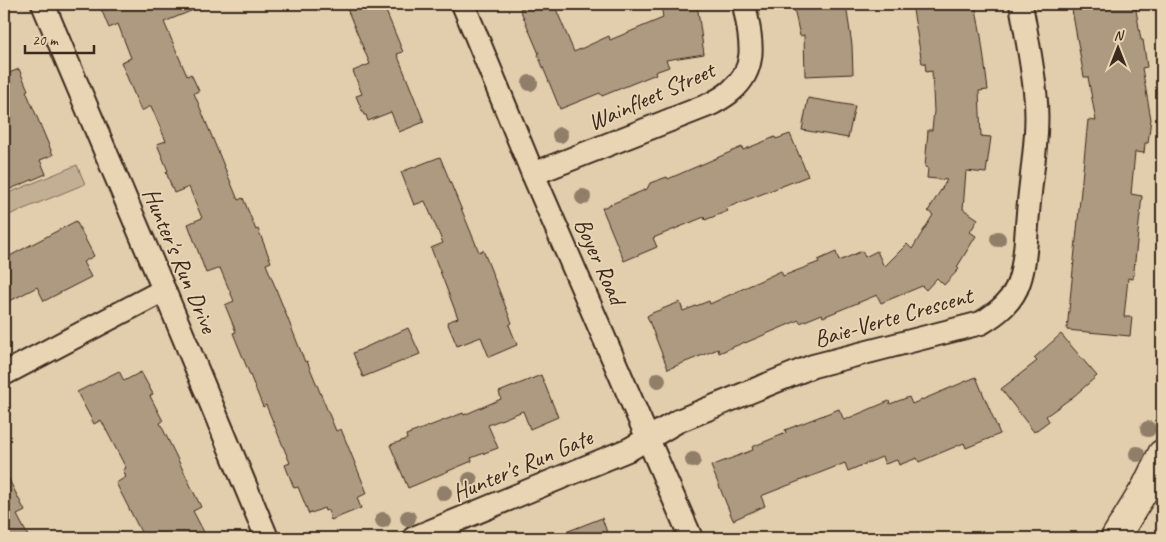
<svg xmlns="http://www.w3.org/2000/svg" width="1166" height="542" viewBox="0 0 1166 542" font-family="Caveat,sans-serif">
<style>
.green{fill:#c3af93;stroke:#7f6c58}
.building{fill:#ae9a80;stroke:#3b2a1e}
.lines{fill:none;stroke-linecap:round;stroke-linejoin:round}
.minor-casing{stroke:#3b2a1e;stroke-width:26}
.major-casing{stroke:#3b2a1e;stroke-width:31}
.minor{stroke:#e9d4b3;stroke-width:22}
.major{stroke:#e9d4b3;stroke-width:28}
.tree{fill:#917e68}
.labels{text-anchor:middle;stroke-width:4;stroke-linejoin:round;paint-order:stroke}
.street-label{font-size:24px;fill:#3b2a1e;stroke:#e9d4b3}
</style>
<rect width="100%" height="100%" fill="#e2cdad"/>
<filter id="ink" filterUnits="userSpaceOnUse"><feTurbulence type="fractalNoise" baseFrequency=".02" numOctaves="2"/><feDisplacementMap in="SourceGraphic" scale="10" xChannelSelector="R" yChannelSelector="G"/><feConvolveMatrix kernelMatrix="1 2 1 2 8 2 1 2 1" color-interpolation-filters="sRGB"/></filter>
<g filter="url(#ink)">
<path class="green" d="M77,165L85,184L4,217V195Z"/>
<g class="building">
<path d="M99,4H208L164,22L187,76L191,74L199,91L194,93L238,200L243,198L256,230L258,229L271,262L266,264L305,362L307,361L336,431L341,429L367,493L357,498L361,508L331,520L328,510L325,511L324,508L309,514L298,487L294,488L285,465L290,463L266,405L263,407L233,333L236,332L225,305L234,301L220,268L206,273L188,224L202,218L189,187L174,193L166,172L168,171L157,144L166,141L151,106L141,111L121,62L131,58L118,24L109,28Z"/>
<path d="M345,4H383L403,52L397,54L424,122L399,132L391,112L368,121L366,115H364L356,96L362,94L353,71L370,64Z"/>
<path d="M522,4H554L574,52L609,36L610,40L663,18L661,4H697L704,54L666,60L669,67L655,72L656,74L602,96L600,93L560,109L538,55L539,54L520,9L524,8Z"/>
<path d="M793,4H835L836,8L846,5L852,45L853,74L805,76L804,35L800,36Z"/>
<path d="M912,4H975L981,36L988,90L979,91L981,136L991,137L986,173L966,171L963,209L978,219L970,232L976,236L957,267L959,269L944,285L937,278L926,290L922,286L881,303L877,295L823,317L822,314L800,323L799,320L745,343V342L719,353L718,349L668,369L647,316L652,313L680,302L683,311L709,301L710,304L781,271L783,276L819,262L818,260L836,252L839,261L862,251L865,257L877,251L884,267L907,244L912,249L933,215L928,211L947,180L927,178L928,168L925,167L928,130H932L934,111L932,71L926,72L925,63H922Z"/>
<path d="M1071,4H1135L1141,40H1143L1147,67L1142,68L1151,119L1148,143H1145L1144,153L1135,152L1131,194L1142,196L1133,279L1128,278L1124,317H1132L1130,336L1067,330L1088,120L1096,121L1088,77H1084Z"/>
<path d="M19,69L28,90L26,91L53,155L40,160L46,174L8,190L4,179V75Z"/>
<path d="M808,98L855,106L848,138L802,130Z"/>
<path d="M790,134L808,176L726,208L728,211L705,220L704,217L653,238L657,247L624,261L602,208L647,189L650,183L667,177L668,179L742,147L743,150L775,137L776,139Z"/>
<path d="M440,157L479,252L483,250L512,323L509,325L517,345L489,357L481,337L457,346L447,322L458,318L431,248L443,243L425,201L414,205L401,172Z"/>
<path d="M76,221L94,256L83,262L91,277L44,301L37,287L4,304V259Z"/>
<path d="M408,328L420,354L363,377L353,353Z"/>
<path d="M1061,334L1097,376L1074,396L1046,416L1049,421L1034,432L1001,389L1037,361L1034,358Z"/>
<path d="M119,371L124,381L141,372L153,394L150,396L163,421L160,423L201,507L193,511L207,538H144L116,483L126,477L123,470L126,468L101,420L94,424L77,392Z"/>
<path d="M541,375L558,417L530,429L523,411L488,425L498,448L471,458L472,461L408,488L390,445L407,439L406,435L463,413L464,415L501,399L499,392Z"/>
<path d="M976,377L1000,434L966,448L964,443L919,462L917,458L899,465L897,460L885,464L882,457L848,471L845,463L761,496L765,506L733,520L711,466L753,450L752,447L786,433L785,430L839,409L844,420L889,401L890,404L909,397L912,404Z"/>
<path d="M4,470L25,511L17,515L29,538H4Z"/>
<path d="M602,518L609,538H553V537Z"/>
</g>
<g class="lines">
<g class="minor-casing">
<g id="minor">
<path d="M43,4L164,290L267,538"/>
<path d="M463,4L533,174L691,538"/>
<path d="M533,174L711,104C718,100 726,96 731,91C760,67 750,36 744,4"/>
<path d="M4,374L164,290"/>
<path d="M414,538L630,449L678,421L813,366L981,323C998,313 1013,301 1019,282C1026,262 1026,234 1028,213C1031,174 1040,130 1035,91C1032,62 1026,33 1021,4"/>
</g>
</g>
<g class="major-casing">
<path id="major" d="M1115,538L1146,487L1162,454"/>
</g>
<use href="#minor" class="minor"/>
<use href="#major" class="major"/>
</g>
<g class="tree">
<circle cx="530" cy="83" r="8"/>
<circle cx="560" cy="135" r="8"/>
<circle cx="583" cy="197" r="8"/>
<circle cx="998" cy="239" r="8"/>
<circle cx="658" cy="380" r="8"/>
<circle cx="1148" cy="429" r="8"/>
<circle cx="1137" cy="454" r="8"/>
<circle cx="693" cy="460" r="8"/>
<circle cx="470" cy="480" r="8"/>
<circle cx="444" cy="493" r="8"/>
<circle cx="408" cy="518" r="8"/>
<circle cx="383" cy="520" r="8"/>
</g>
</g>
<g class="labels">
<g class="street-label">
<text transform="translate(651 96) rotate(-24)" y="8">Wainfleet Street</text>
<text transform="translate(180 260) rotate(67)" y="8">Hunter's Run Drive</text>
<text transform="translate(600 261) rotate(66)" y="8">Boyer Road</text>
<text transform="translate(893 317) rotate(-16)" y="8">Baie-Verte Crescent</text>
<text transform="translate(522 465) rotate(-23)" y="8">Hunter's Run Gate</text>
</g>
</g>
<rect width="1166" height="542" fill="none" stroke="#e9d4b3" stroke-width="20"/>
<rect x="10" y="10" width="1146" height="522" fill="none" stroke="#3b2a1e" stroke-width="2" filter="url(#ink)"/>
<g transform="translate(1118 48)" stroke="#e9d4b3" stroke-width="4" paint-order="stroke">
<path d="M0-4L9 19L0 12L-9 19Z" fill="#3b2a1e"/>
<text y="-8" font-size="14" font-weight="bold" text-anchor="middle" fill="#3b2a1e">N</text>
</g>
<path d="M25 45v8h69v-8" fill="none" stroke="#3b2a1e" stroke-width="2.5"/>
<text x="32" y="45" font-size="15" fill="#3b2a1e" stroke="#e9d4b3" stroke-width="4" paint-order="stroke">20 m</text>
</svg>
